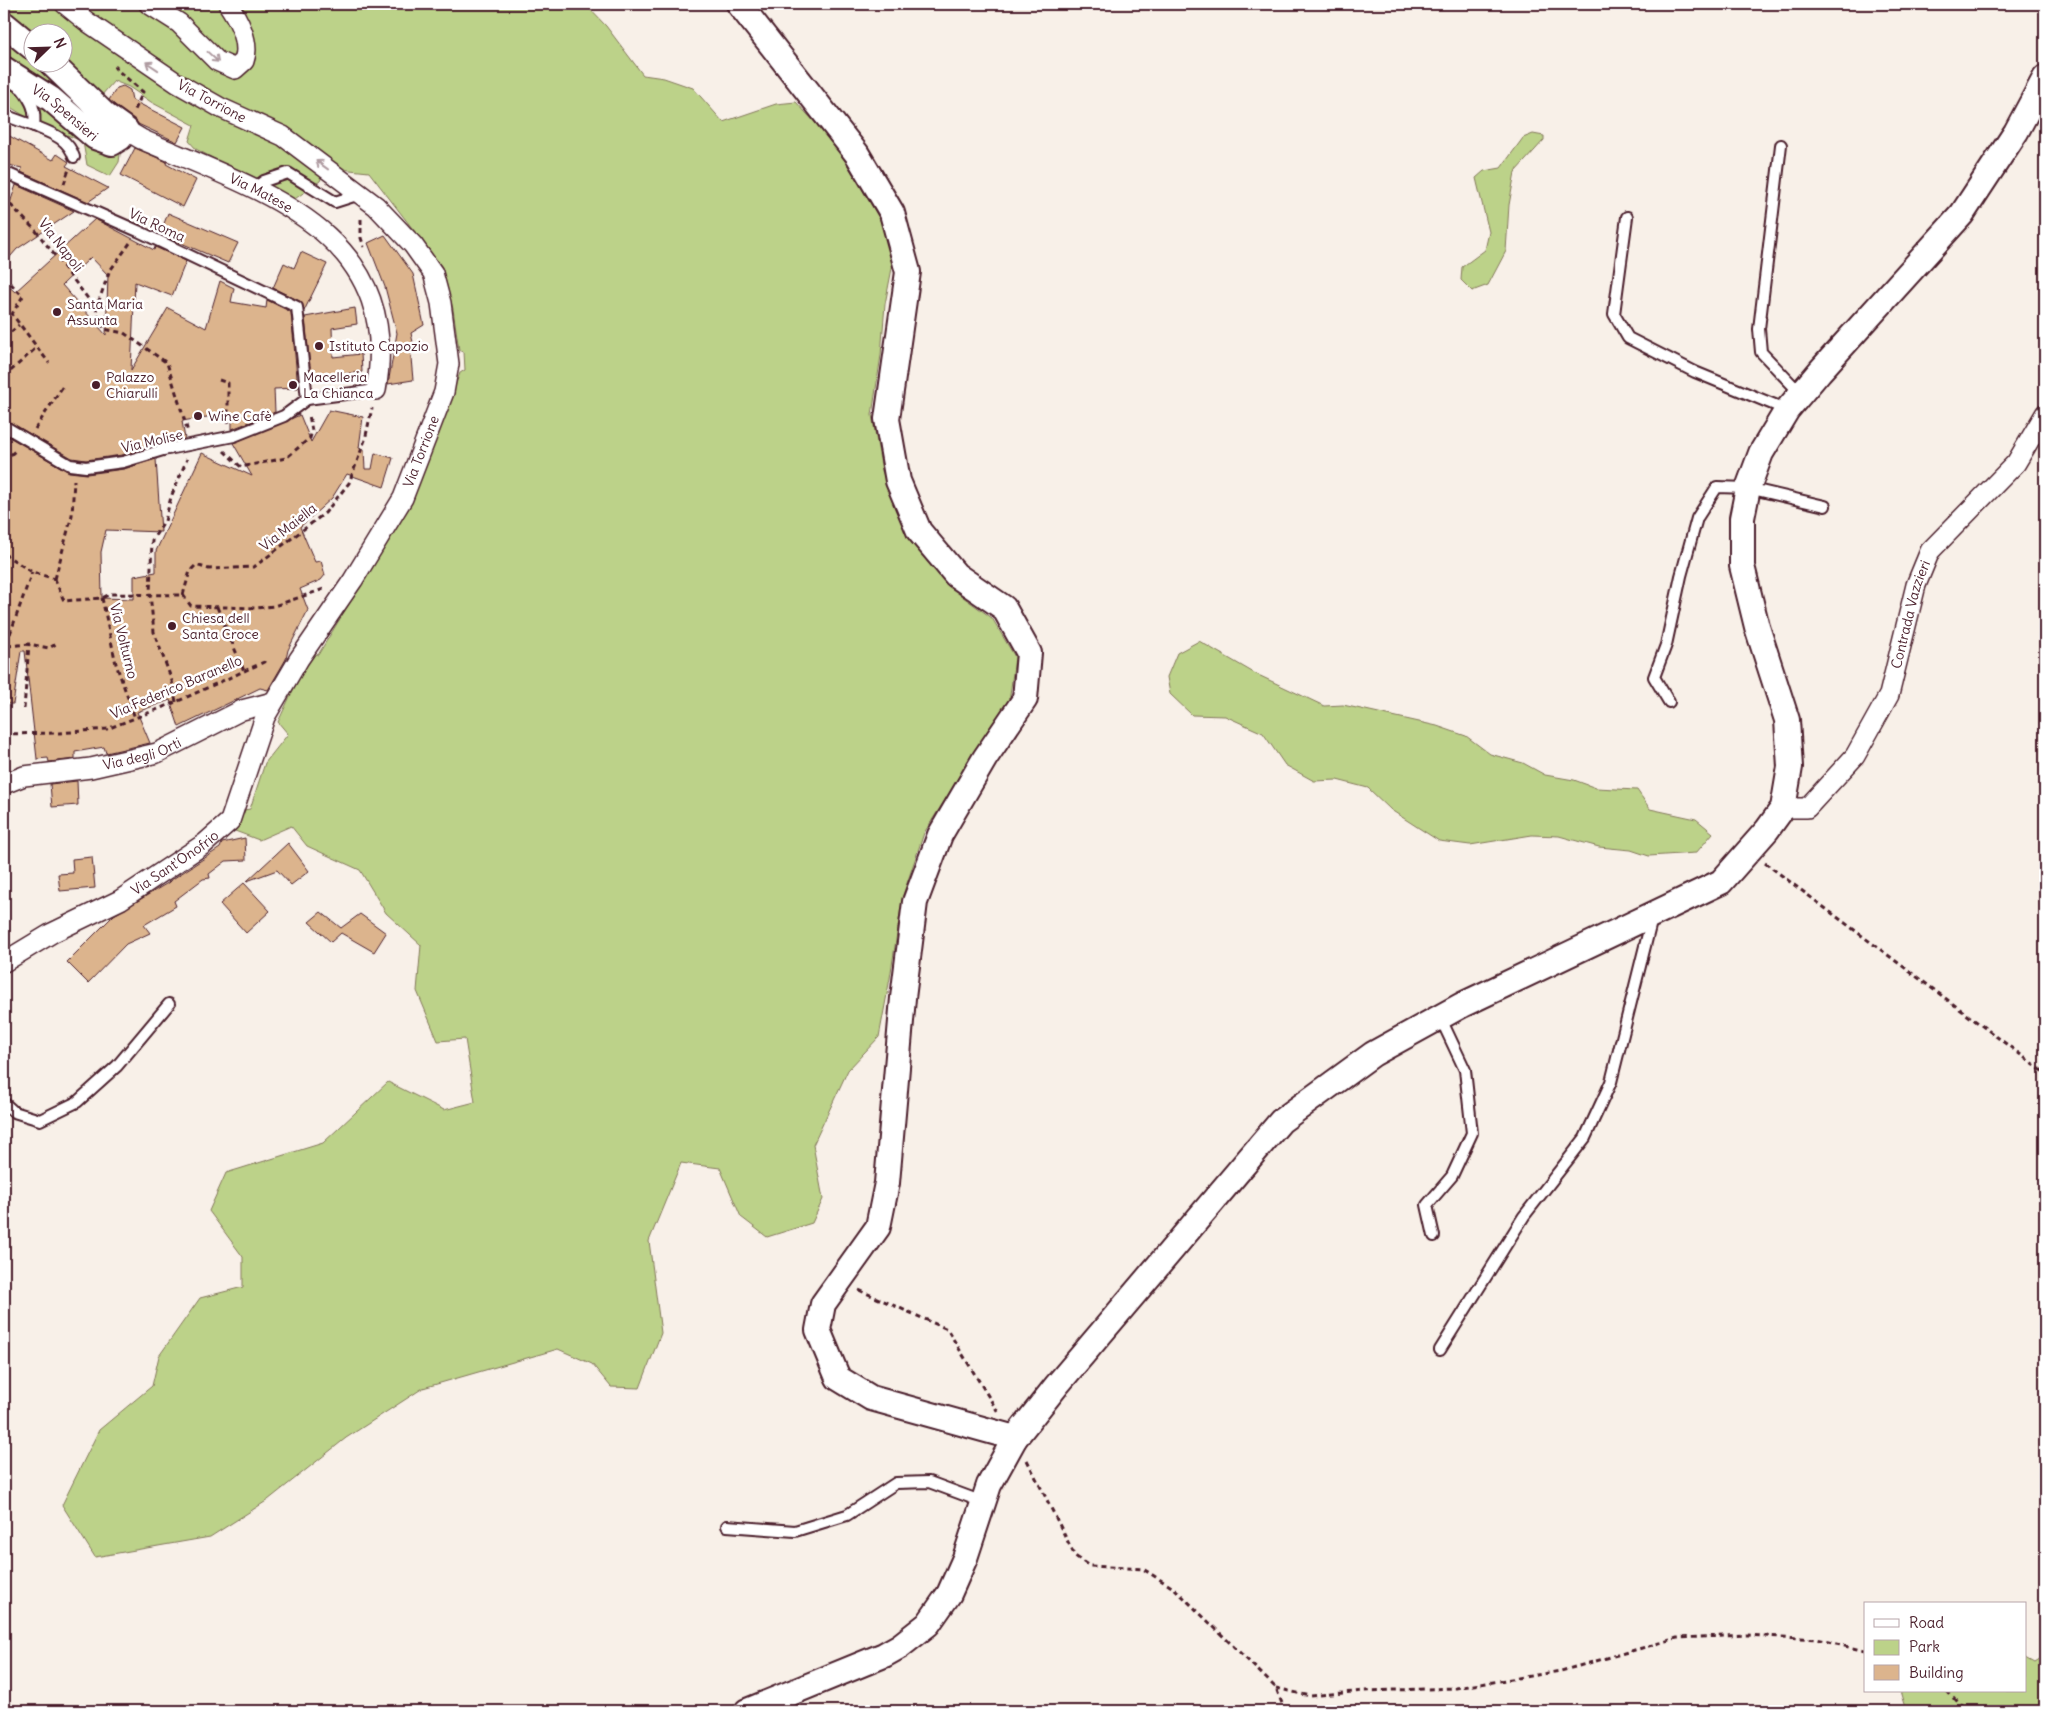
<svg xmlns="http://www.w3.org/2000/svg" width="2049" height="1715" viewBox="0 0 2049 1715" font-family="Delius,sans-serif">
<style>
.green{fill:#bcd289;stroke:#83785a;fill-rule:evenodd}
.building{fill:#dcb48d;stroke:#4a1f2b;fill-rule:evenodd}
.lines{fill:none;stroke-linecap:round;stroke-linejoin:round}
.service-casing{stroke:#4a1f2b;stroke-width:14}
.minor-casing{stroke:#4a1f2b;stroke-width:22}
.tertiary-casing{stroke:#4a1f2b;stroke-width:28}
.path{stroke:#4a1f2b;stroke-width:3;stroke-dasharray:5 4;stroke-linecap:butt}
.service{stroke:#fff;stroke-width:10}
.minor{stroke:#fff;stroke-width:19}
.tertiary{stroke:#fff;stroke-width:24}
.oneway{stroke:#ae9aa0}
.poi-dot{fill:#4a1f2b;stroke:#fff;stroke-width:2}
.labels{text-anchor:middle;stroke-width:5;stroke-linejoin:round;paint-order:stroke}
.street-label{font-size:14px;fill:#4a1f2b;stroke:#fff}
.poi-label{font-size:14px;fill:#4a1f2b;stroke:#fff;text-anchor:start}
</style>
<rect width="100%" height="100%" fill="#f8f0e8"/>
<filter id="ink" filterUnits="userSpaceOnUse"><feTurbulence type="fractalNoise" baseFrequency=".02" numOctaves="2"/><feDisplacementMap in="SourceGraphic" scale="10" xChannelSelector="R" yChannelSelector="G"/><feConvolveMatrix kernelMatrix="1 2 1 2 8 2 1 2 1" color-interpolation-filters="sRGB"/></filter>
<g filter="url(#ink)">
<g class="green">
<path d="M4,4H585L606,26L643,75L664,78L693,88L723,122L776,104L796,102L832,141L859,183L880,220L894,258L885,304L881,355L872,415L882,471L909,540L948,586L992,618L1015,657L1009,703L970,760L924,833L903,895L890,978L879,1037L848,1070L813,1145L823,1199L812,1223L767,1237L741,1217L720,1168L681,1163L649,1241L661,1333L640,1388L611,1387L592,1364L558,1349L423,1388L346,1438L268,1500L210,1537L95,1557L62,1505L99,1430L152,1386L159,1356L200,1298L243,1287V1257L209,1211L226,1173L323,1143L388,1082L444,1110L475,1102L465,1039L438,1041L417,991L421,945L386,913L360,870L307,846L291,826L259,840L235,831L244,810L250,809L265,763L288,734L278,722L311,652L318,655L411,501L460,373L465,370L464,352L459,350L453,309L442,267L369,172L340,169L327,164L320,181L292,201L196,149L189,141L194,125L151,102L129,87L114,81L95,103L121,147L119,162L110,176L87,165L83,142C56,129 27,121 4,102ZM32,32H62V62H32Z"/>
<path d="M1533,134L1544,136V140L1515,172L1509,205L1506,251L1488,285L1472,291L1461,280L1462,267L1485,250L1489,232L1476,178L1484,171L1501,168L1523,138Z"/>
<path d="M1199,641L1254,673L1324,706L1343,705L1437,726L1466,736L1490,754L1523,763L1545,775L1574,780L1596,788L1637,790L1650,809L1696,819L1713,833L1696,853L1649,856L1631,850L1599,847L1559,836L1532,835L1470,845L1439,841L1391,810L1368,788L1337,780L1314,781L1285,765L1263,733L1225,716L1192,715L1170,694L1167,677L1177,653Z"/>
<path d="M2045,1656V1711H1906L1900,1691H2025V1658L2034,1663Z"/>
</g>
<g class="building">
<path d="M123,86L130,90L132,100L185,127L177,142L138,124L109,100L117,88Z"/>
<path d="M4,133L53,160L57,154L69,162L66,166L108,188L88,202L21,172L22,168L4,164Z"/>
<path d="M135,148L167,162L166,164L196,180L183,207L121,175Z"/>
<path d="M16,185L74,211L17,249L4,264V205L8,209Z"/>
<path d="M168,213L238,243L228,263L160,234Z"/>
<path d="M95,219L154,250L155,247L186,261L172,296L135,282L131,370L168,308L206,328L220,281L234,288L231,302L266,308L267,300L291,312L298,388L274,389L275,412L232,429V413L182,421L185,439L122,455L86,460L72,458L4,419V282L15,292ZM91,257L108,275L106,335L62,285Z"/>
<path d="M385,235L413,274L424,325L411,333L414,347H410L413,380L388,384L397,333L385,287L368,243Z"/>
<path d="M301,252L327,264L304,311L300,301L273,288L284,263L294,268Z"/>
<path d="M355,308L357,324L332,328L333,357L361,354L362,372L311,377L305,317Z"/>
<path d="M329,410L363,417L359,448L364,450L365,469H372L375,453L393,458L384,487L347,474L332,498L300,527L315,562L321,561L325,575L321,580L300,589L308,610L288,650L286,659L268,690L260,688L179,727L170,700L137,712L150,743L106,753L104,747L75,752V759L49,762L48,758L37,759L25,651H21L13,704H4V434L69,472L87,474L124,469L156,459L161,532L106,530L101,552L102,598L134,599V576L156,572V551L202,453L252,476L233,443L300,415L311,442Z"/>
<path d="M77,781L78,805L52,807L50,784Z"/>
<path d="M245,838L246,860L226,861L209,874L210,878L203,879L174,901L176,906L144,925L150,933L126,944L88,983L67,962L114,915L171,881L168,882L220,848L222,843Z"/>
<path d="M288,843L309,871L291,885L277,870L247,881Z"/>
<path d="M92,857L95,888L60,891L58,874L73,873L72,859Z"/>
<path d="M244,883L270,911L246,933L220,904Z"/>
<path d="M321,912L341,928L360,914L386,933L374,952L341,933L331,942L309,922Z"/>
</g>
<g class="lines">
<g class="service-casing">
<g id="service">
<path d="M23,90C32,102 36,110 34,126C51,133 68,138 74,157"/>
<path d="M4,115L34,126"/>
<path d="M1781,145L1759,329L1761,352L1801,394"/>
<path d="M4,172L138,231L297,307L307,399"/>
<path d="M255,188L264,181L288,173L335,202L360,194"/>
<path d="M1627,217L1614,314L1628,338L1695,372L1787,410"/>
<path d="M4,426L70,465L86,467L123,462L163,450L234,436L284,416L307,399L376,390"/>
<path d="M1669,702L1654,677L1666,645L1681,576L1697,518L1717,487L1748,488L1825,506"/>
<path d="M4,1103L14,1112L40,1120L77,1102L117,1066L169,1004"/>
<path d="M1434,1236L1427,1205L1452,1176L1472,1133L1465,1070L1440,1017"/>
<path d="M1440,1350L1524,1216L1585,1138L1611,1082L1652,918"/>
<path d="M727,1526L795,1531L847,1515L896,1483L929,1482L983,1502"/>
</g>
</g>
<g class="minor-casing">
<g id="minor">
<path d="M149,4L179,23L217,61L235,69L244,61C251,42 238,19 228,4"/>
<path id="s1" d="M126,130L141,139C257,190 404,230 376,390"/>
<path id="s2" d="M4,784L24,776L91,768L157,753L242,710L273,702"/>
<path id="s3" d="M1783,808H1807L1855,756L1889,695L1916,585L1930,551L2016,463L2045,414"/>
<path id="s4" d="M4,962L52,933L120,900L204,844L230,821L265,717L299,659L353,580L403,498L444,392L449,364L441,303L433,273L413,245L376,206L283,136L221,108L177,83L86,21L65,4"/>
</g>
</g>
<g class="tertiary-casing">
<g id="tertiary">
<path d="M739,4L857,154L892,213L908,272L887,419L898,481L919,531L956,575L1004,608L1029,653L1025,699L985,758L940,835L915,902L903,998L887,1183L878,1227L823,1304L818,1330L838,1378L871,1398L1015,1438"/>
<path d="M4,24L32,47"/>
<path id="s5" d="M4,69L51,99L95,137L112,143L120,138L126,130L105,115L50,62"/>
<path d="M747,1711L884,1655L900,1646L928,1624L949,1594L965,1558L989,1485L1015,1438L1057,1385L1281,1121L1373,1054L1462,1005L1721,882L1767,830L1783,808L1790,767L1787,720L1757,627L1742,566V518L1748,488L1761,453L1787,410L1820,371L1962,214L2016,132L2045,78"/>
</g>
</g>
<g class="path">
<path d="M117,66L115,68L143,92L134,112"/>
<path d="M64,184L69,169"/>
<path d="M4,198L36,231L96,309"/>
<path d="M361,219V238L364,247"/>
<path d="M130,243L109,272L96,309L104,329L124,333L167,363L188,432"/>
<path d="M4,277L23,296L12,314L49,363"/>
<path d="M4,338L19,325"/>
<path d="M4,377L36,348"/>
<path d="M219,380L228,383V423"/>
<path d="M35,429L63,386"/>
<path d="M224,451L241,467L286,458L310,438L312,431L309,415"/>
<path d="M4,461L16,450"/>
<path d="M4,554L32,572L55,579"/>
<path d="M55,579L64,601L102,598L110,594L183,595"/>
<path d="M55,579L72,515L74,480"/>
<path d="M183,595L190,571L196,565L209,569L254,567L325,513L349,483L365,440L372,408"/>
<path d="M183,595L191,606L256,608L274,606L324,589"/>
<path d="M102,598L116,664L135,718"/>
<path d="M217,607L244,671"/>
<path d="M7,646L29,644L49,648L56,644"/>
<path d="M4,651L32,572"/>
<path d="M176,702L172,681L154,632L150,594L152,540L165,521L171,497L187,459"/>
<path d="M24,709L29,644"/>
<path d="M4,734L59,733L107,729L176,702L264,662V658"/>
<path d="M1765,863L2045,1073"/>
<path d="M859,1290L947,1329L998,1412"/>
<path d="M1027,1460L1075,1556L1089,1566L1143,1569L1175,1589L1276,1688L1285,1711"/>
<path d="M1276,1688L1310,1696L1364,1691L1456,1688L1561,1671L1677,1638L1748,1635L1816,1639L1865,1651"/>
<path d="M1947,1691L1965,1711"/>
</g>
<use href="#service" class="service"/>
<use href="#minor" class="minor"/>
<use href="#tertiary" class="tertiary"/>
</g>
<defs><path id="oneway-shaft" d="M-6 0H5M1.5-3L5.5 0L1.5 3" fill="none" stroke-width="1.6" stroke-linecap="round" stroke-linejoin="round" transform="scale(1.25)"/></defs>
<g class="oneway">
<use href="#oneway-shaft" transform="translate(213 57) rotate(43)"/>
<use href="#oneway-shaft" transform="translate(152 66) rotate(-146)"/>
<use href="#oneway-shaft" transform="translate(322 165) rotate(-144)"/>
</g>
</g>
<g class="poi-dot">
<circle cx="57" cy="312" r="5"/>
<circle cx="319" cy="346" r="5"/>
<circle cx="96" cy="385" r="5"/>
<circle cx="293" cy="385" r="5"/>
<circle cx="198" cy="416" r="5"/>
<circle cx="172" cy="626" r="5"/>
</g>
<g class="labels">
<g class="street-label">
<text transform="translate(212 101) rotate(28)" y="5">Via Torrione</text>
<text dy="5" stroke="none"><textPath href="#s5" startOffset="75">Via Spensieri</textPath></text>
<text dy="5" stroke="none"><textPath href="#s1" startOffset="149">Via Matese</textPath></text>
<text transform="translate(157 225) rotate(25)" y="5">Via Roma</text>
<text transform="translate(61 245) rotate(52)" y="5">Via Napoli</text>
<text transform="translate(152 441) rotate(-13)" y="5">Via Molise</text>
<text dy="5" stroke="none"><textPath href="#s4" startOffset="686">Via Torrione</textPath></text>
<text transform="translate(288 527) rotate(-38)" y="5">Via Maiella</text>
<text dy="5" stroke="none"><textPath href="#s3" startOffset="248">Contrada Vazzieri</textPath></text>
<text transform="translate(124 641) rotate(76)" y="5">Via Volturno</text>
<text transform="translate(176 687) rotate(-23)" y="5">Via Federico Baranello</text>
<text dy="5" stroke="none"><textPath href="#s2" startOffset="142">Via degli Orti</textPath></text>
<text dy="5" stroke="none"><textPath href="#s4" startOffset="198">Via Sant'Onofrio</textPath></text>
</g>
<g class="poi-label">
<text x="67" y="309">Santa Maria<tspan x="67" dy="16">Assunta</tspan></text>
<text x="329" y="351">Istituto Capozio</text>
<text x="106" y="382">Palazzo<tspan x="106" dy="16">Chiarulli</tspan></text>
<text x="303" y="382">Macelleria<tspan x="303" dy="16">La Chianca</tspan></text>
<text x="208" y="421">Wine Cafè</text>
<text x="182" y="623">Chiesa dell<tspan x="182" dy="16">Santa Croce</tspan></text>
</g>
</g>
<rect width="2049" height="1715" fill="none" stroke="#fff" stroke-width="20"/>
<rect x="10" y="10" width="2029" height="1695" fill="none" stroke="#4a1f2b" stroke-width="2" filter="url(#ink)"/>
<rect x="1864" y="1602" width="162" height="90" fill="#ffffff" stroke="#b7a5aa"/>
<rect x="1874" y="1619" width="25" height="8" fill="#ffffff" stroke="#b7a5aa"/>
<text x="1909" y="1628" font-size="15" fill="#4a1f2b">Road</text>
<rect x="1874" y="1640" width="25" height="15" fill="#bcd289" stroke="#b7a5aa"/>
<text x="1909" y="1652" font-size="15" fill="#4a1f2b">Park</text>
<rect x="1874" y="1665" width="25" height="15" fill="#dcb48d" stroke="#b7a5aa"/>
<text x="1909" y="1678" font-size="15" fill="#4a1f2b">Building</text>
<g transform="translate(48 48) rotate(67)"><circle r="24" fill="#ffffff" stroke="#b7a5aa"/>
<path d="M0-4L9 19L0 12L-9 19Z" fill="#4a1f2b"/>
<text y="-8" font-size="14" font-weight="bold" text-anchor="middle" fill="#4a1f2b">N</text>
</g>
</svg>
